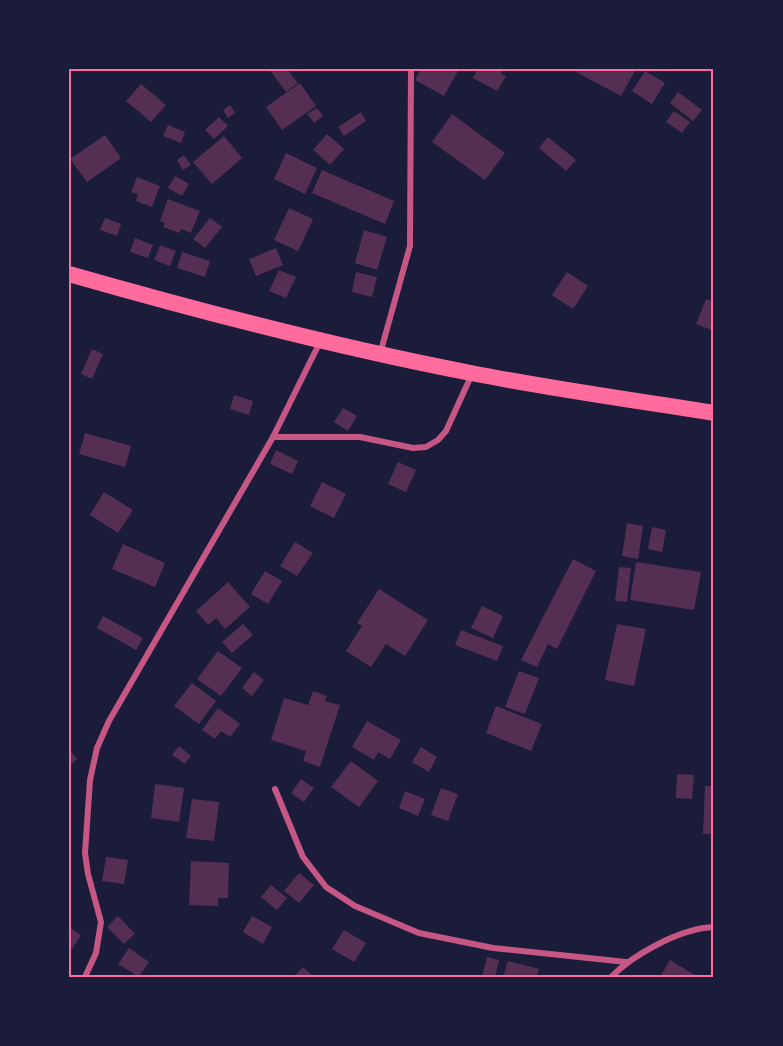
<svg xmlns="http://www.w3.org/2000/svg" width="783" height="1046" viewBox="0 0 783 1046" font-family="'PT Sans',sans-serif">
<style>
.building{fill:#542f53}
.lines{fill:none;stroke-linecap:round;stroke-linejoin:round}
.minor{stroke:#c65784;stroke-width:6}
.trunk{stroke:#ff6b9d;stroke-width:16}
.neatline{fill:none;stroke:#ff6b9d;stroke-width:2}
</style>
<rect width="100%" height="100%" fill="#1b1b3a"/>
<g class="building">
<path d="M269,69H287L298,83L286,92Z"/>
<path d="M421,69H459L444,96L415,80Z"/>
<path d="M478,69H504L501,74L506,76L497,91L473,78Z"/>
<path d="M578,69H636L621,96L576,72Z"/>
<path d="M645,71L665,83L652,104L632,91Z"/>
<path d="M300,83L316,106L282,130L266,107Z"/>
<path d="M141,84L166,105L151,122L126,101Z"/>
<path d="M678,92L702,110L693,121L670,103Z"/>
<path d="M230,105L235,113L228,118L223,110Z"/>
<path d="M317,108L323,116L314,123L307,114Z"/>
<path d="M674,111L690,122L682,133L666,122Z"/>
<path d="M361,112L366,121L344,136L338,127Z"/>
<path d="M452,114L505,153L485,180L432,142Z"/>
<path d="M219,117L228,126L214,139L205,130Z"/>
<path d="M168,125L185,132L181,143L163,136Z"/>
<path d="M327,134L344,149L330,165L313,150Z"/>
<path d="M105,135L121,158L87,182L70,159Z"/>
<path d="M224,136L242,158L212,184L193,162Z"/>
<path d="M548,137L576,160L566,171L539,148Z"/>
<path d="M286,153L317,168L305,194L274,179Z"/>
<path d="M184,155L191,165L183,170L177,160Z"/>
<path d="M322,170L394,201L385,224L312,193Z"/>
<path d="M175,176L189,184L182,196L168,188Z"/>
<path d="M137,177L160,186L152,207L136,201L138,194L131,192Z"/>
<path d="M168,199L200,211L191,233L181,229L179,233L163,227L165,223L160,221Z"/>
<path d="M289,208L313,219L298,251L274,240Z"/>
<path d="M105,218L121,224L117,236L100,230Z"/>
<path d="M210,218L222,227L205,248L193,239Z"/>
<path d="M364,230L387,237L377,270L355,263Z"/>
<path d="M135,238L153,245L148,258L130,252Z"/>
<path d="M160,245L176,251L170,266L154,260Z"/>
<path d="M276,248L283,265L256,276L249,259Z"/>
<path d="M182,252L210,261L205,277L177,268Z"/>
<path d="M279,270L296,277L286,298L269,291Z"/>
<path d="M356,272L377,277L372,297L352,292Z"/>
<path d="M567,272L588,286L573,309L552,295Z"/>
<path d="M706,299L714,302V331L696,324Z"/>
<path d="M92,349L103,354L92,379L81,374Z"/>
<path d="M234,395L253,401L249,415L230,409Z"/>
<path d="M343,408L357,416L348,431L334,422Z"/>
<path d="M85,433L131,446L125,467L79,454Z"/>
<path d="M276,450L298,461L292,474L270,464Z"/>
<path d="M398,462L416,470L406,492L388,484Z"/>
<path d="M322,482L346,494L334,518L310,506Z"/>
<path d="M104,492L133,510L118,533L90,515Z"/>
<path d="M627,523L643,526L638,559L622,556Z"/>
<path d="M652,527L666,530L662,552L648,549Z"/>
<path d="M295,542L313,553L297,576L280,566Z"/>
<path d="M123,544L165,563L155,587L112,569Z"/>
<path d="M573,559L596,571L557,649L548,644L537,667L521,660Z"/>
<path d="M636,562L701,572L694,610L630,600Z"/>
<path d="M619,567L631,568L627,602L615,601Z"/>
<path d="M265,571L282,581L268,604L251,594Z"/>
<path d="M228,582L250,607L225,629L216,618L208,625L196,611Z"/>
<path d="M379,589L428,620L405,656L386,644L371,667L346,651L362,626L357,623Z"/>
<path d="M482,606L503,616L493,638L471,628Z"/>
<path d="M103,616L143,638L136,650L97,628Z"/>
<path d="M243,624L253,635L232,653L222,642Z"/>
<path d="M617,624L646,629L634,686L605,680Z"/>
<path d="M461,630L503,646L497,661L455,645Z"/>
<path d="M218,651L242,668L221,696L197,679Z"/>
<path d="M519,671L539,678L525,714L505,707Z"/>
<path d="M254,672L264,680L252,696L242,688Z"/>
<path d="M192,683L216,701L199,724L174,706Z"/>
<path d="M313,691L327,696L325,701L340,705L320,767L303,761L306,751L271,740L284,698L308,705Z"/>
<path d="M496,706L542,724L531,751L486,733Z"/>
<path d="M218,708L240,724L230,737L221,731L215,739L202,730Z"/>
<path d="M367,721L401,740L390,759L378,752L374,760L352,747Z"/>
<path d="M179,746L191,756L185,764L172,755Z"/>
<path d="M421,747L437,757L429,772L412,762Z"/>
<path d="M69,749L77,759L69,766Z"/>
<path d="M351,761L378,781L359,807L331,787Z"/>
<path d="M677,774L694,775L692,799L676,798Z"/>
<path d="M301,779L314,788L304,802L291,793Z"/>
<path d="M155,784L184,788L179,822L151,818Z"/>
<path d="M705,786H714V834H703Z"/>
<path d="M441,788L458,794L448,821L431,815Z"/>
<path d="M405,791L425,799L418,816L399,808Z"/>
<path d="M192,799L219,802L214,841L186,838Z"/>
<path d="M106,857L128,860L124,884L102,881Z"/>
<path d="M191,861L229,863L228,898H218V906L189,905Z"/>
<path d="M299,873L314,885L299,903L284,891Z"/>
<path d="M271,885L287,898L277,910L261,897Z"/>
<path d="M118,916L135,934L124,944L107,927Z"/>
<path d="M252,916L272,927L263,944L243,932Z"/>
<path d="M69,927L81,935L69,954Z"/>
<path d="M344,930L366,943L354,962L332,949Z"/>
<path d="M129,948L149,962L139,977L118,964Z"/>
<path d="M487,957L499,960L495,977H482Z"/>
<path d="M670,960L698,977H660Z"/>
<path d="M508,961L539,969L536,977H503Z"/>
<path d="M303,967L314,977H293Z"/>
</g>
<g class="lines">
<g class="minor">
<path d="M380,354L410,246L411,69"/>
<path d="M273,437H360L413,448L426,447L438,440L446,431L472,374"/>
<path d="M275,789L303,857L326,887L355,906L419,933L493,948L626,962"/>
<path d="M85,977L96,953L101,922L88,874L85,853L90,780L97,748L109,721L273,437L320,342"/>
<path d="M611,977C634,954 681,928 714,927"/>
</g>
<path class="trunk" d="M69,274C202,312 335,347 471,373C552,389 633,400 714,413"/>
</g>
<rect width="783" height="1046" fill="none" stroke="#1b1b3a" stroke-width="141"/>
<rect x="70" y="70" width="642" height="906" class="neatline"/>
</svg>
